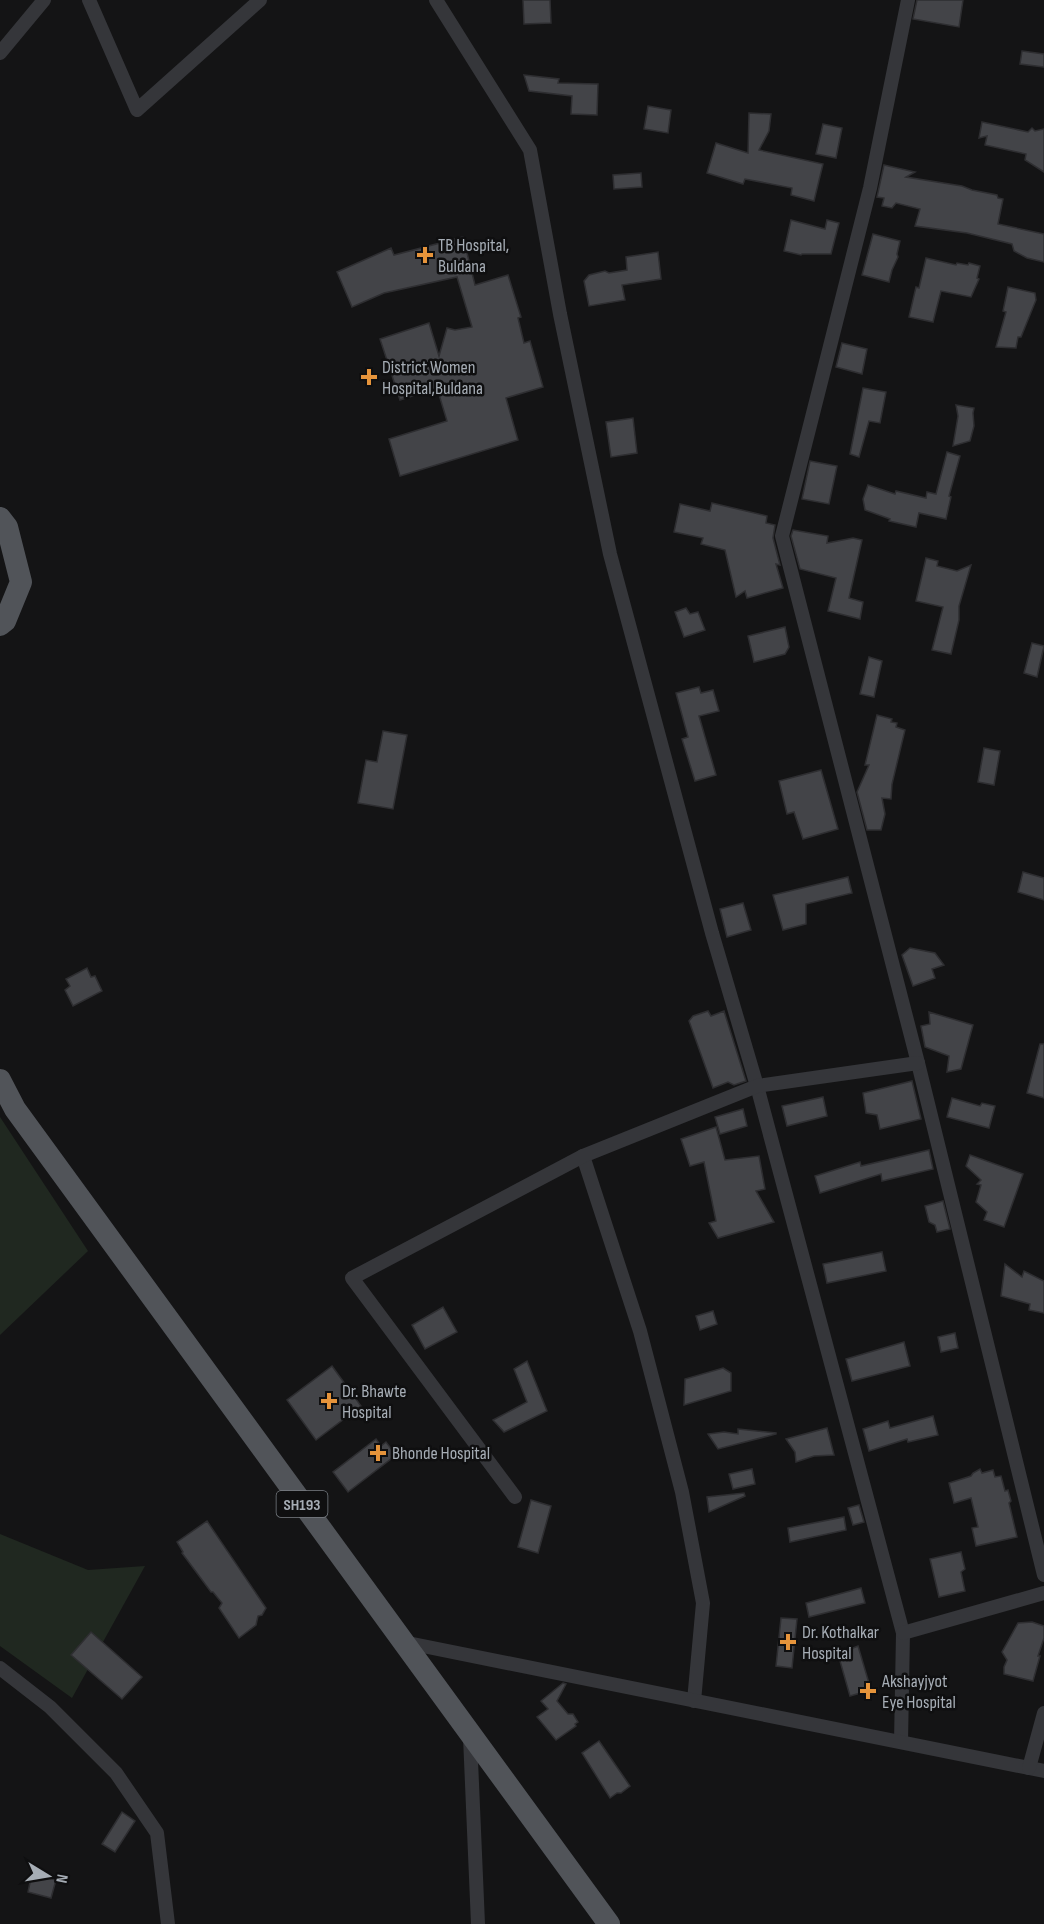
<svg xmlns="http://www.w3.org/2000/svg" width="1044" height="1924" viewBox="0 0 1044 1924" font-family="'Sofia Sans Condensed',sans-serif">
<style>
.green{fill:#202820}
.building{fill:#434448;stroke:#2e2e31;stroke-width:1.5}
.lines{fill:none;stroke-linecap:round;stroke-linejoin:round}
.street{stroke:#35363a;stroke-width:14}
.primary{stroke:#515459;stroke-width:22}
.poi-dot{fill:#e6943b;stroke:#0f0f10;stroke-width:2}
.labels{text-anchor:middle;stroke-width:5;stroke-linejoin:round;paint-order:stroke}
.shield{fill:#0f0f10;stroke:#797e84;stroke-width:1.5}
.shield-label{font-size:16px;font-weight:bold;fill:#a6adb5}
.poi-label{font-size:18px;fill:#a6adb5;stroke:#0f0f10;text-anchor:start}
</style>
<rect width="100%" height="100%" fill="#141415"/>
<g class="green">
<path d="M0,1117L88,1251L0,1335Z"/>
<path d="M0,1534L88,1570L145,1566L72,1698L0,1646Z"/>
</g>
<g class="building">
<path d="M523,0H550L551,23L524,24Z"/>
<path d="M917,0H963L959,27L913,19Z"/>
<path d="M1022,51L1044,54V67L1020,64Z"/>
<path d="M524,75L559,79L558,83L598,84L597,115L571,114L572,96L529,91Z"/>
<path d="M648,106L671,110L668,133L644,129Z"/>
<path d="M749,113L771,114L769,131L759,150L823,164L814,201L791,195L792,188L745,179L743,184L707,173L716,143L748,153Z"/>
<path d="M982,122L1028,132L1032,128L1035,131L1044,129V172L1025,160L1026,154L985,145L987,136L979,138Z"/>
<path d="M823,124L842,128L836,158L816,154Z"/>
<path d="M884,165L915,172L906,177L962,186L972,190L997,195L998,198L1003,199L998,224L1044,234V262L1027,258L1014,251L1012,244L967,233L915,226L920,209L896,203L892,208L882,206L884,198L877,197Z"/>
<path d="M641,173L642,187L614,189L613,175Z"/>
<path d="M791,220L825,229L827,220L839,223L831,254H802L801,255L784,251Z"/>
<path d="M873,234L900,241L897,254L898,257L892,270L889,282L862,275Z"/>
<path d="M463,237L475,285L508,275L521,317L518,318L524,343L530,341L543,387L506,398L518,440L400,476L389,439L447,421L437,388L400,400L380,339L429,323L439,356L447,328L455,330L472,327L457,277L384,293L352,307L337,272L391,248L394,255Z"/>
<path d="M658,252L661,279L622,285L625,300L589,306L584,281L589,275L605,271L609,273L627,270L626,257Z"/>
<path d="M926,258L956,265L957,263L968,265L969,263L980,266L977,278L979,279L971,297L941,291L933,322L909,317L916,287L919,288Z"/>
<path d="M1008,287L1035,293L1036,300L1021,337H1018L1016,348L996,347L1006,312L1003,311Z"/>
<path d="M842,343L867,349L862,374L836,367Z"/>
<path d="M863,388L886,392L880,423L869,421L859,457L850,454Z"/>
<path d="M956,405L974,408L973,413L974,426L970,441L953,446L958,416Z"/>
<path d="M633,418L637,453L611,457L606,422Z"/>
<path d="M947,452L960,456L949,496L951,497L946,519L919,513L916,527L889,521L890,519L865,510L863,499L868,485L895,494L896,491L926,498L927,492L936,494Z"/>
<path d="M810,461L837,466L829,504L802,499Z"/>
<path d="M712,503L767,516L766,523L775,525L773,538L780,565L776,564L783,588L747,598L745,591L736,597L725,550L701,544L703,538L674,532L680,504L710,511Z"/>
<path d="M793,530L828,536L827,543L853,538L862,540L849,598L863,602L860,619L828,611L836,578L800,569L791,536Z"/>
<path d="M926,558L938,561L937,566L957,571L971,565L959,606V620L951,654L932,650L943,607L916,601Z"/>
<path d="M686,608L690,614L698,612L705,630L684,637L675,612Z"/>
<path d="M785,627L789,647L785,654L754,662L748,636Z"/>
<path d="M1032,643L1044,646L1037,677L1024,673Z"/>
<path d="M869,657L882,661L874,697L860,694Z"/>
<path d="M699,687L701,693L713,690L719,711L699,716L716,775L695,781L682,739L688,737L676,693Z"/>
<path d="M877,715L892,719L891,722L897,723L896,727L905,730L892,784L891,799L882,798L885,814L881,830H867L857,792L869,765H865Z"/>
<path d="M383,731L407,735L393,809L358,803L366,760L377,762Z"/>
<path d="M984,748L1000,751L994,785L978,782Z"/>
<path d="M821,770L838,829L803,839L794,812L787,814L779,781Z"/>
<path d="M1023,872L1044,878V900L1018,892Z"/>
<path d="M848,877L852,893L806,904V924L783,930L773,895Z"/>
<path d="M743,903L751,930L727,937L720,909Z"/>
<path d="M910,948L935,953L944,965L932,969L935,978L913,986L902,955Z"/>
<path d="M87,968L91,977L95,976L102,991L73,1006L65,990L70,986L66,979Z"/>
<path d="M708,1011L711,1016L724,1011L746,1081L734,1085L728,1082L713,1088L689,1021L693,1016Z"/>
<path d="M929,1012L973,1025L961,1069L947,1072L949,1056L925,1047L921,1026L930,1024Z"/>
<path d="M1040,1044H1044V1098L1027,1093Z"/>
<path d="M912,1081L921,1119L880,1129L877,1115L866,1113L863,1093Z"/>
<path d="M823,1097L827,1116L787,1126L782,1106Z"/>
<path d="M952,1098L980,1106L982,1103L995,1106L989,1128L947,1117Z"/>
<path d="M743,1109L747,1126L720,1134L715,1117Z"/>
<path d="M716,1127L725,1160L759,1156L765,1189L756,1191L774,1222L718,1238L709,1223L716,1221L704,1162L690,1166L681,1139Z"/>
<path d="M929,1150L933,1169L882,1181L881,1174L820,1193L815,1176L860,1162L861,1166Z"/>
<path d="M970,1155L1023,1174L1004,1227L984,1220L987,1212L976,1202L981,1185L977,1184L981,1180L966,1166Z"/>
<path d="M943,1201L950,1229L937,1232L935,1225L929,1222L925,1206Z"/>
<path d="M882,1252L886,1271L827,1283L823,1264Z"/>
<path d="M1005,1264L1022,1277L1024,1271L1044,1281V1313L1029,1310L1030,1304L1001,1296Z"/>
<path d="M443,1307L457,1332L425,1349L412,1325Z"/>
<path d="M713,1311L717,1324L700,1330L696,1316Z"/>
<path d="M955,1333L958,1348L941,1352L938,1337Z"/>
<path d="M904,1342L910,1366L852,1381L846,1359Z"/>
<path d="M527,1361L547,1411L504,1432L493,1420L527,1402L514,1369Z"/>
<path d="M332,1366L361,1406L316,1440L287,1400Z"/>
<path d="M723,1368L731,1373V1391L684,1405L685,1379Z"/>
<path d="M933,1416L938,1435L908,1442L907,1439L869,1451L863,1429L888,1421L890,1428Z"/>
<path d="M827,1428L834,1455L814,1456L796,1462L795,1452L786,1439Z"/>
<path d="M738,1429L776,1433V1434L718,1449L708,1434L724,1432L738,1434Z"/>
<path d="M376,1439L381,1446L386,1442L396,1455L348,1492L333,1472Z"/>
<path d="M752,1469L755,1484L733,1489L729,1474Z"/>
<path d="M980,1469L982,1473L993,1470L995,1477L1001,1476L1005,1491L1008,1490L1011,1501L1009,1503L1017,1537L976,1546L972,1528L978,1527L971,1498L954,1503L949,1483L971,1476L973,1473Z"/>
<path d="M744,1493L745,1496L709,1512L707,1497Z"/>
<path d="M531,1500L551,1506L538,1553L518,1547Z"/>
<path d="M859,1505L864,1522L853,1525L848,1508Z"/>
<path d="M844,1517L846,1530L790,1542L788,1528Z"/>
<path d="M207,1521L266,1608L262,1615L258,1616L256,1625L239,1638L219,1608L222,1603L213,1592H211L182,1553L183,1552L177,1542Z"/>
<path d="M961,1552L965,1569L961,1572L965,1591L939,1597L930,1559Z"/>
<path d="M861,1588L865,1603L809,1617L806,1603Z"/>
<path d="M781,1618L797,1619L792,1668L776,1666Z"/>
<path d="M1032,1622L1044,1626V1638L1038,1656H1040L1033,1681L1004,1674V1667L1007,1660L1002,1652L1018,1623Z"/>
<path d="M91,1632L142,1677L122,1699L71,1655Z"/>
<path d="M858,1646L871,1690L850,1696L838,1654Z"/>
<path d="M563,1683L566,1684L557,1701L568,1714H573L578,1722L575,1724L576,1726L556,1740L537,1717L548,1709L541,1701Z"/>
<path d="M599,1741L630,1786L621,1793H617L610,1798L582,1753Z"/>
<path d="M122,1812L135,1821L115,1852L102,1844Z"/>
<path d="M32,1873L56,1880L51,1898L28,1892Z"/>
</g>
<g class="lines">
<g class="street">
<path d="M89,0L137,110L260,0"/>
<path d="M436,0L530,150L560,314L610,554L712,933L757,1086L903,1633L901,1742"/>
<path d="M908,0L870,188L782,536L918,1063L1044,1575"/>
<path d="M0,53L44,0"/>
<path d="M583,1156L640,1331L682,1492L703,1603L694,1701"/>
<path d="M515,1497L352,1278L583,1156L757,1086L918,1063"/>
<path d="M903,1633L1044,1593"/>
<path d="M403,1642L1044,1771"/>
<path d="M0,1668L50,1707L116,1773L157,1833L168,1924"/>
<path d="M470,1737L478,1924"/>
<path d="M1029,1768L1044,1713"/>
</g>
<g class="primary">
<path d="M0,518L7,527L21,582L5,621L0,625"/>
<path d="M0,1080L15,1109L609,1924"/>
</g>
</g>
<g class="poi-dot">
<path d="M422 246h6v6h6v6h-6v6h-6v-6h-6v-6h6z"/>
<path d="M366 368h6v6h6v6h-6v6h-6v-6h-6v-6h6z"/>
<path d="M326 1392h6v6h6v6h-6v6h-6v-6h-6v-6h6z"/>
<path d="M375 1444h6v6h6v6h-6v6h-6v-6h-6v-6h6z"/>
<path d="M785 1633h6v6h6v6h-6v6h-6v-6h-6v-6h6z"/>
<path d="M865 1682h6v6h6v6h-6v6h-6v-6h-6v-6h6z"/>
</g>
<g class="labels">
<rect class="shield" x="276.5" y="1491" width="51" height="26" rx="4.5"/>
<g class="shield-label">
<text x="302" y="1510">SH193</text>
</g>
<g class="poi-label">
<text x="438" y="251">TB Hospital,<tspan x="438" dy="21">Buldana</tspan></text>
<text x="382" y="373">District Women<tspan x="382" dy="21">Hospital,Buldana</tspan></text>
<text x="342" y="1397">Dr. Bhawte<tspan x="342" dy="21">Hospital</tspan></text>
<text x="392" y="1459">Bhonde Hospital</text>
<text x="802" y="1638">Dr. Kothalkar<tspan x="802" dy="21">Hospital</tspan></text>
<text x="882" y="1687">Akshayjyot<tspan x="882" dy="21">Eye Hospital</tspan></text>
</g>
</g>
<g transform="translate(48 1876) rotate(101)" stroke="#0f0f10" stroke-width="4.5" paint-order="stroke">
<path d="M0-4.5L10 22L0 15L-10 22Z" fill="#a6adb5"/>
<text y="-9" font-size="16" font-weight="bold" text-anchor="middle" fill="#a6adb5">N</text>
</g>
</svg>
